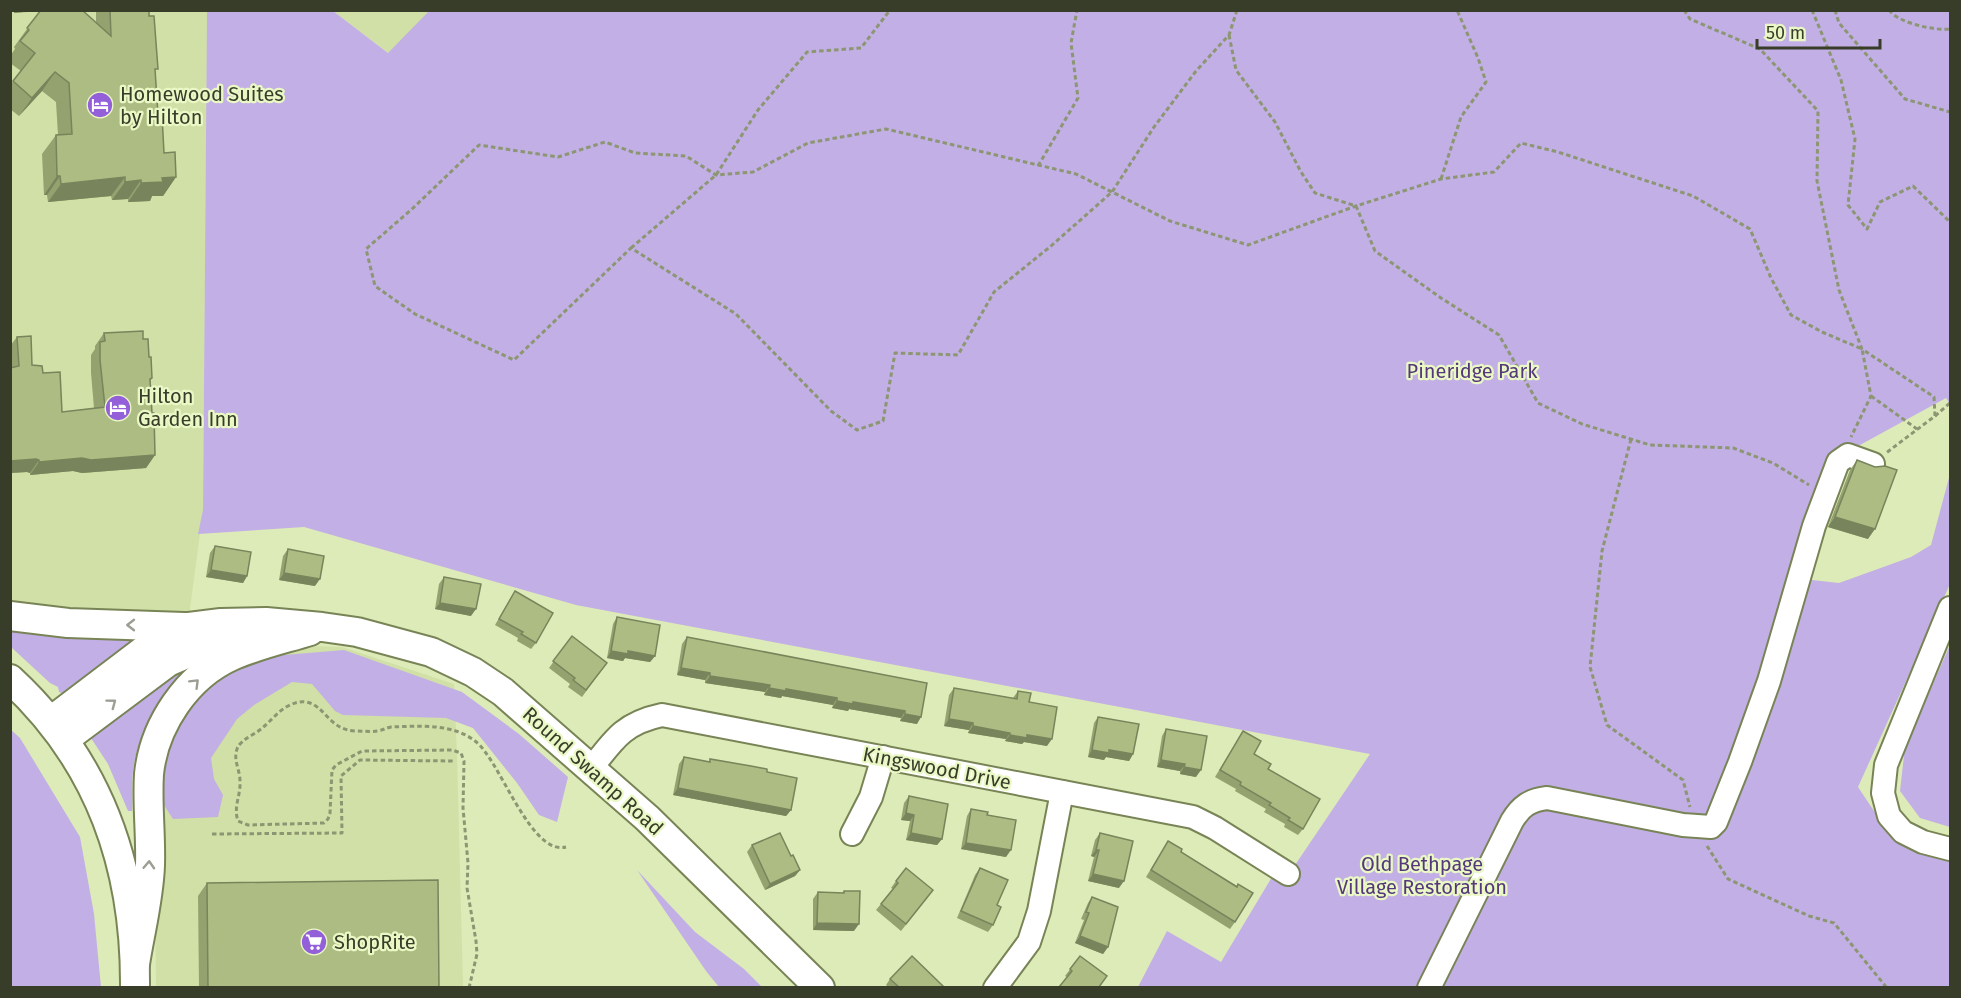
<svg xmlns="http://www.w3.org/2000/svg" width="1961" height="998" viewBox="0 0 1961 998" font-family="'Fira Sans',sans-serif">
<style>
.built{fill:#d0e0a6}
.green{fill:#c2afe5}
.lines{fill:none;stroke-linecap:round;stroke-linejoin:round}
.minor-casing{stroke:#788456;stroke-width:26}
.major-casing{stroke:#788456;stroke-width:32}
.path{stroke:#8c9672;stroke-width:3;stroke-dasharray:4.5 3;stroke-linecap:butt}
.minor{stroke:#fff;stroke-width:22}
.major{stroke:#fff;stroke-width:28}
.wall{fill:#94a270}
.shaded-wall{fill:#78845b}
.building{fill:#acbc82;stroke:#78845b;stroke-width:1.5}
.oneway{stroke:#9c9e94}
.labels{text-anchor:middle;stroke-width:4.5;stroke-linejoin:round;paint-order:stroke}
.poi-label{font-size:20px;fill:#383d29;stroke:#eaf8c5;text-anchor:start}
.park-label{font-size:20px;fill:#54387b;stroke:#eaf8c5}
.street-label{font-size:20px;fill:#383d29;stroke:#eaf8c5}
</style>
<rect width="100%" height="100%" fill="#ddebb8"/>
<g class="built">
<path d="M10,11H207L203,511L189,616L11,607Z"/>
<path d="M333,11H466L406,66Z"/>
<path d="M274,645L342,647L454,684L457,755L463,987H156L154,772Z"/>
</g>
<g class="green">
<path d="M430,10L1950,11V404L1946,398L1849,451L1799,537L1812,580L1839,583L1911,557L1931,545L1950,474V584L1858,787L1886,829L1950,859V987H1138L1167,931L1221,962L1278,867L1289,874L1370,754L576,605L304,527L198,534L203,510L207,11H333L388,53Z"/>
<path d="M10,627L141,635L64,694L59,692L58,687L50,683L11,647Z"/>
<path d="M1950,645V827L1920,818L1900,791L1905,747Z"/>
<path d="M344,650L462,692L519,734L568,777L557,822L539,815L517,783L473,728L446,718L343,715L335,711L312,684L292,682L254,705L237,719L211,758L214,779L223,795L218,817L173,819L160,799L166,749L194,692L237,659Z"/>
<path d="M193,665C162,697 143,719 134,764C131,779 133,796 132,811H128L108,764L91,738L90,733L169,672Z"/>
<path d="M10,729L20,738L80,837L94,914L101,987H11Z"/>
<path d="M637,870L695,932L744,969L762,987H719L706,971Z"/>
</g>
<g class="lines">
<g class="minor-casing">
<g id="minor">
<path d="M1950,608L1886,765L1883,793L1889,816L1903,832L1923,842L1950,849"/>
<path d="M591,769C614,739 624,723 662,715L1193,817L1215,828L1288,874"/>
<path d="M852,834L871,797L883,757"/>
<path d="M995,988L1029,942L1039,911L1062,792"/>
<path d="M1429,988L1512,821C1521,806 1530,800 1547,798L1683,825L1711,827L1716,822L1740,762L1769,681L1814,526L1838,462L1848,455L1873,464"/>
</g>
</g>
<g class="major-casing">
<g id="major">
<path d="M10,616L68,623L184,627"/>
<path d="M10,679C100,762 136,867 135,988"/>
<path d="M51,721L151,645L172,633L189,627L221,623L266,622L322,627L357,632L431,652L473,672L503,692L647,818L820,988"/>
<path d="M65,739L168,662L198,649L246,637"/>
<path d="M135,964C140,932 149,898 150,865C151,835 147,804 149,774C154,725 187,676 232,656C257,645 284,639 310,631"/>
</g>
</g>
<g class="path">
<path d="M1237,10L1229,35L1196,71L1154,127L1112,192L1051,246L994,292L958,355L895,353L883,421L857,430L831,411L736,314L631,248L514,360L415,314L375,286L366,249L412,209L479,145L558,157L605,142L635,153L686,156L716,175L753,172L808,143L886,129L1076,174L1170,221L1248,245L1356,206L1441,179L1494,172L1521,143L1558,152L1693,196L1750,229L1771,278L1791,315L1822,332L1862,349L1871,396L1851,437"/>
<path d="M1684,10L1690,19L1760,49L1818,111L1817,181L1839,290L1862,349L1934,397L1935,416L1886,453"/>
<path d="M1812,10L1841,80L1855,139L1848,205L1867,229L1880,202L1913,186L1950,222"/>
<path d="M1835,10L1839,23L1905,99L1950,112"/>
<path d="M1889,10C1898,23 1935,31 1950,29"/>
<path d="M1229,35L1236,70L1275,122L1301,172L1315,193L1356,206L1375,251L1441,298L1499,335L1538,403L1582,424L1650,445L1733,448L1773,463L1809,485"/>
<path d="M1038,166L1078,98L1071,43L1077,10"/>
<path d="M1441,179L1461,117L1486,82L1478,58L1457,10"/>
<path d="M631,248L716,175L758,110L807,52L861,48L890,10"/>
<path d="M1871,396L1917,429"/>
<path d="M1935,416L1950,403"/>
<path d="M1631,439L1602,551L1590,667L1607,725L1683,780L1690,807"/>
<path d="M212,834L342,833L341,776L360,760L453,761"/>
<path d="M1707,846L1728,879L1809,916L1834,923L1887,988"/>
<path d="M469,988L477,954L476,941L467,888L468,863L463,808L464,761L461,753L452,750L362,751L336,765L332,770L330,813L328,819L324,823L248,825L238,821C233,807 241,795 240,781C240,770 233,760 237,749C238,746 239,745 242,742C247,737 255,734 261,729C270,722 278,711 288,706C294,703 300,701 306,702C325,705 329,730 355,731C363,731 371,732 378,731C383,730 386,728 391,727C419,726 452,723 475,741C500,759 530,856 566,847"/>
</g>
<use href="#minor" class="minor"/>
<use href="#major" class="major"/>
</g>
<g class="wall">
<path d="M14,10H82L96,23V10H149L155,72L158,115L164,153L176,177L163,196H152L150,201L128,202V199L112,200L111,196L48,202L47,195H44L42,154L56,135H58L56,102L42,91L19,116L10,109V85L21,71L10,63V56L15,49L14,47L40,11L14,13Z"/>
<path d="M104,333L143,339L149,357L152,378L150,381L155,455L146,468L82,473L73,471L30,475V473L27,472L10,473V346L17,337L32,365L43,373L62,412L94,408L91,373V355L95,349V346Z"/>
<path d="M1857,460L1875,467L1868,539L1828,527L1850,470Z"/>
<path d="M215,546L247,576L243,583L206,577L210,553Z"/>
<path d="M288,549L315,586L279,580L283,556Z"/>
<path d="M444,577L471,616L435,609L439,584Z"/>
<path d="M515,591L536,643L531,649L517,641L518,638L495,625Z"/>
<path d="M617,617L655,656L650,662L625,658L623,661L607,658L613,624Z"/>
<path d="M572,636L607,663L582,697L568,687L570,684L549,668Z"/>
<path d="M687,637L927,683L917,724L900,721L901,718L849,709L848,711L832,708L833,705L782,696L781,698L764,695L765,692L705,683V680L677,675L682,644Z"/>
<path d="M954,688L1013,698L1018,691L1029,702L1047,746L1024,742L1022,744L1005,741L1006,739L968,733L969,730L944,726L949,695Z"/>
<path d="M1098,717L1133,754L1129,761L1106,757L1104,760L1088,757L1094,723Z"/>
<path d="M1166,729L1196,777L1180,774V771L1157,767L1162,736Z"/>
<path d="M1243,731L1254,754L1268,769L1303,829L1298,835L1284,827L1285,824L1264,812L1266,809L1235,791L1236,789L1215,777Z"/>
<path d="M684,757L709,762L710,759L767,772L791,810L786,816L673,795L679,764Z"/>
<path d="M909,796L942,839L937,845L906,840L910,821L901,820L904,803Z"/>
<path d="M971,809L987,815L1006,857L961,849L967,816Z"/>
<path d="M1100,833L1119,888L1088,881L1094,857L1091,856L1095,840Z"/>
<path d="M1168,841L1181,852L1237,886L1235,922L1230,929L1146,877Z"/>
<path d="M752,845L800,870L795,876L765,890L747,852Z"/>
<path d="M980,868L993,925L988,932L957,918L975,875Z"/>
<path d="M896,881L928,897L901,931L876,910L893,889L891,888Z"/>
<path d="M207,883L439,987H199L198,896Z"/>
<path d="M844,891L854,931L813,930V899L818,892L842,893Z"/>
<path d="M1092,897L1108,947L1103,954L1075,943L1084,920L1081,919L1088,903Z"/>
<path d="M1080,956L1107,976L1067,977L1065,976Z"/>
<path d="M890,979L942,987H888L886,985Z"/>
</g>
<g class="shaded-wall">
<path d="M16,10H42L14,13Z"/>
<path d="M55,72L42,91L19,116L32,98Z"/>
<path d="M57,176H60L47,195H44Z"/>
<path d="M125,177L111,196L48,202L61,184Z"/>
<path d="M176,177L163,196H152L150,201L128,202L141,183L162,178Z"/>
<path d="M141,180L128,199L112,200L125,182Z"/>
<path d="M155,455L146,468L82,473L73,471L30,475L39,462L82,458Z"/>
<path d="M36,459L39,460L30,473L27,472L10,473V461Z"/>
<path d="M1835,517L1875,529L1868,539L1828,527Z"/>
<path d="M211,570L247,576L243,583L206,577Z"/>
<path d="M284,573L320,579L315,586L279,580Z"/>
<path d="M440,603L476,609L471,616L435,609Z"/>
<path d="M611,651H628L655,656L650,662L625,658L623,661L607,658Z"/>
<path d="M681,668L710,673L705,680L677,675Z"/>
<path d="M710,676L770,685L765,692L705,683Z"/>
<path d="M769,688L786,689L837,698L833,705L782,696L781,698L764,695Z"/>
<path d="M837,701L853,702L905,711L901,718L849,709L848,711L832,708Z"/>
<path d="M905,714L921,717L917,724L900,721Z"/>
<path d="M949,719L973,723L969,730L944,726Z"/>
<path d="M973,726L1010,733L1006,739L968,733Z"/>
<path d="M1010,735H1027L1052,739L1047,746L1024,742L1022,744L1005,741Z"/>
<path d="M1092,750H1109L1133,754L1129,761L1106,757L1104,760L1088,757Z"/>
<path d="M1161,760L1185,764L1180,771L1157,767Z"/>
<path d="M1184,767L1201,770L1196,777L1180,774Z"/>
<path d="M678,788L791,810L786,816L673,795Z"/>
<path d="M906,813L914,815L910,821L901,820Z"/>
<path d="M911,833L942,839L937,845L906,840Z"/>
<path d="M966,843L1011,850L1006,857L961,849Z"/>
<path d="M1096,850H1099L1094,857L1091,856Z"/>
<path d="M800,870L795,876L765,890L770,884Z"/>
<path d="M1093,874L1124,881L1119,888L1088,881Z"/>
<path d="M817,923L859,924L854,931L813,930Z"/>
<path d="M1080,936L1108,947L1103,954L1075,943Z"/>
</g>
<g class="building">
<path d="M41,10H82L111,36L110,10H149V16H154L158,69H155L158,115H162L164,153L175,152L176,177L162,178L163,182L141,183V180L125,182V177L61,184L60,176H57L56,135L72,134L69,83L55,72L32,98L13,81L35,53L20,41L29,30L27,28Z"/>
<path d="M143,331V339H148L149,357H151L152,378L150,379L152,413H154L155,455L91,460L82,458L39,462V460L36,459L10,461V368L19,366L17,337L31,336L32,365L42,366L43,373L60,372L62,412L105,407L100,360V342L105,341L104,333Z"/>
<path d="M1857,460L1875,467L1885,466L1897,470L1875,529L1835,517Z"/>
<path d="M215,546L251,552L247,576L211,570Z"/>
<path d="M288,549L324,556L320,579L284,573Z"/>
<path d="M444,577L481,584L476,609L440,603Z"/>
<path d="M515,591L553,613L536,643L521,634L523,632L499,619Z"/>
<path d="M617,617L660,625L655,656L628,651V654L611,651Z"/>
<path d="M572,636L607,663L586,690L573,680L575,678L553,661Z"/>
<path d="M687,637L927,683L921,717L905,714V711L853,702V704L837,701V698L786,689V691L769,688L770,685L710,676V673L681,668Z"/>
<path d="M954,688L1017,699L1018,691L1031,693L1029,702L1057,707L1052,739L1027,735V738L1010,735V733L973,726V723L949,719Z"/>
<path d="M1098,717L1139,724L1133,754L1109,750V753L1092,750Z"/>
<path d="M1166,729L1207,736L1201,770L1184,767L1185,764L1161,760Z"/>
<path d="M1243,731L1261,741L1254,754L1271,764L1268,769L1320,799L1303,829L1288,820L1290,818L1269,805L1271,803L1240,785L1241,782L1220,770Z"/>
<path d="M684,757L710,762V759L751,766L767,769V772L797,778L791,810L678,788Z"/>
<path d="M909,796L948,804L942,839L911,833L914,815L906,813Z"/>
<path d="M971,809L988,812L987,815L1016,820L1011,850L966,843Z"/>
<path d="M780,833L791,856L793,855L800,870L770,884L752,845Z"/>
<path d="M1100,833L1133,841L1124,881L1093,874L1099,850H1096Z"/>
<path d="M1168,841L1182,849L1181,852L1237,887L1238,884L1253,893L1235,922L1151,870Z"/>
<path d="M906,868L933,890L906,924L881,904L898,883L896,881Z"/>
<path d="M980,868L1008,880L997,905L1001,907L993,925L961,911Z"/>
<path d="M438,880L439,987H208L207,883Z"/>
<path d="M844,891H860L859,924L817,923L818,892L844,893Z"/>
<path d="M1092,897L1118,907L1108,947L1080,936L1089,913L1086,912Z"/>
<path d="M912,956L943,986L942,987H899L890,979Z"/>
<path d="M1080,956L1107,976L1099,987H1059L1072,971L1070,969Z"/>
</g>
<defs><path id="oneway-chevron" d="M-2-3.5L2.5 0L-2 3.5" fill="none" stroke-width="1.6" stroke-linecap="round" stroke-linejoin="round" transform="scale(1.5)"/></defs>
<g class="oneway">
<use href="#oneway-chevron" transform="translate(131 625) rotate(-180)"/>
<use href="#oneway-chevron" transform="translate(195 683) rotate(-45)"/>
<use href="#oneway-chevron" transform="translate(112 703) rotate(-37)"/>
<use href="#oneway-chevron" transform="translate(149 865) rotate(-87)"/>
</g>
<defs>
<g id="hotel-disc" transform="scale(1.35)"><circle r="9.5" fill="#9360d9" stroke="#eaf8c5"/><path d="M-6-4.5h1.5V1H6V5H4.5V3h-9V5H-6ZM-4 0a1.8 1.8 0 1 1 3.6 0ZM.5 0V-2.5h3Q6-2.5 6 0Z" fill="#fff"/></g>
<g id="supermarket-disc" transform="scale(1.35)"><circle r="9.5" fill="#9360d9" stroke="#eaf8c5"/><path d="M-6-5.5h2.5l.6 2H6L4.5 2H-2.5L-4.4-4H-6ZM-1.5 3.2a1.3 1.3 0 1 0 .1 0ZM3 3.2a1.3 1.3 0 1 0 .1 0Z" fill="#fff"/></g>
</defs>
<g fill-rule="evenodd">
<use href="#hotel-disc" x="100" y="105"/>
<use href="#hotel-disc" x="118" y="408"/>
<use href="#supermarket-disc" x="314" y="942"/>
</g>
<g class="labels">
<g class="poi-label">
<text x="120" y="101">Homewood Suites<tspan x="120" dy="23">by Hilton</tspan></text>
<text x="138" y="403">Hilton<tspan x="138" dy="23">Garden Inn</tspan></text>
<text x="334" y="949">ShopRite</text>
</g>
<g class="park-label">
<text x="1472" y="378">Pineridge Park</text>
<text x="1422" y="871">Old Bethpage<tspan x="1422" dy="23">Village Restoration</tspan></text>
</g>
<g class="street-label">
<text transform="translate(937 768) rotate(11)" y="7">Kingswood Drive</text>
<text transform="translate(593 771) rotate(42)" y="7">Round Swamp Road</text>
</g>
</g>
<rect width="1961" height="998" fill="none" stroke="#383d29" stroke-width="24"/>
<path d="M1757 39v9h123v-9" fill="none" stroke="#383d29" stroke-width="3"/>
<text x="1766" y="39" font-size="18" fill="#383d29" stroke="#eaf8c5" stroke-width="4.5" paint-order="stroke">50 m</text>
</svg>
